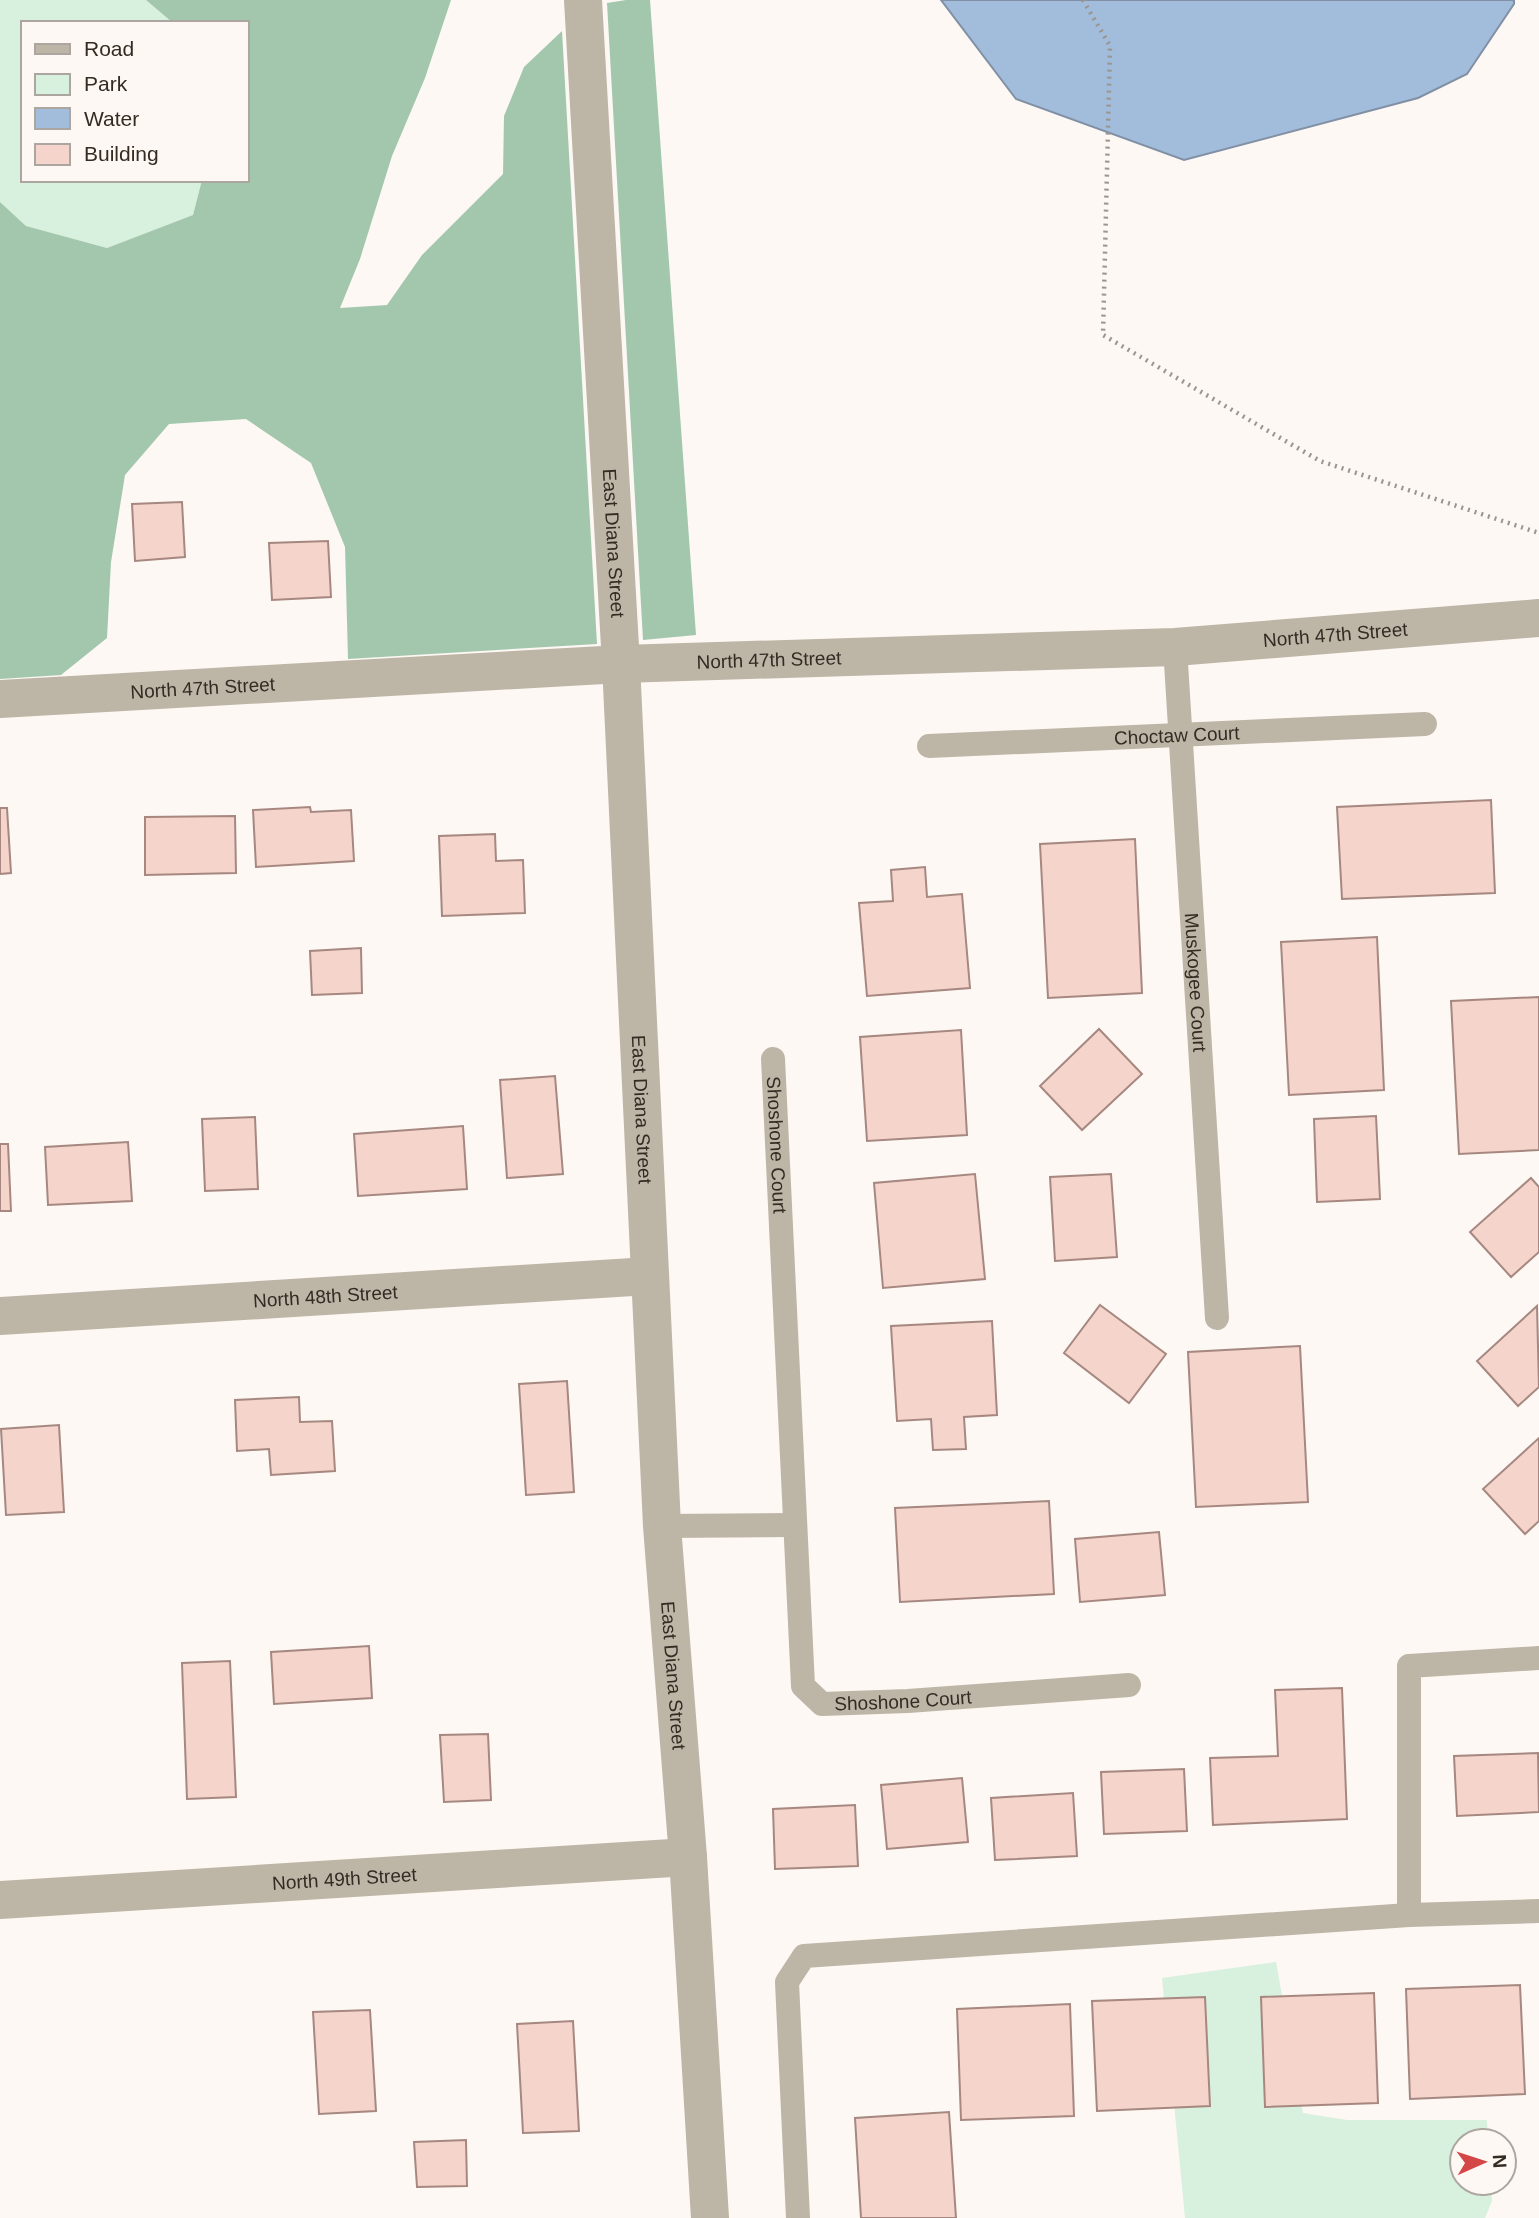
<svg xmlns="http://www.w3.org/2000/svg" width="1539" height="2218" viewBox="0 0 1539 2218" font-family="Helvetica,sans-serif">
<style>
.green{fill:#d8f0de}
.forest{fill:#a3c7ad}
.water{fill:#a2bcdb;stroke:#8190a4;stroke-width:2}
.building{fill:#f4d4cb;stroke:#a68880;stroke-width:2}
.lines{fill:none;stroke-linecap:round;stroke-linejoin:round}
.path{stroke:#9b958f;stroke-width:4.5;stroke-dasharray:2 5;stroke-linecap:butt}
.service{stroke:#bdb5a6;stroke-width:24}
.minor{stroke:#bdb5a6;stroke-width:38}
.labels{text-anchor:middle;stroke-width:6;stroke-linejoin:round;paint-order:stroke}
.street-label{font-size:19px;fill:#342b23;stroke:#fdf8f4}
</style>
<rect width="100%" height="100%" fill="#fdf8f4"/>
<g class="green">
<path d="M0,0H146L173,23H23V180H202L193,215L107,248L26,226L0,202Z"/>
<path d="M1276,1962L1303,2113L1347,2120H1487L1488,2141H1462V2183H1491L1492,2201L1485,2218H1185L1162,1978Z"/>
</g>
<g class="forest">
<path d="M146,0H451L425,78L392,156L360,259L340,308L387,305L422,255L503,174L504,116L524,67L562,31L597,644L348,659L345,547L311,463L246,419L169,424L125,475L111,562L107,638L61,675L0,679V202L26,226L107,248L193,215L202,180H247V23H173Z"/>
<path d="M626,0H650L696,635L643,640L607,3Z"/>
</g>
<path class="water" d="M941,0H1514V4L1467,74L1418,98L1184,160L1016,99Z"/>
<g class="building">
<path d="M182,502L185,557L135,561L132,504Z"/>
<path d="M328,541L331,597L272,600L269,543Z"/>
<path d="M1491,800L1495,893L1342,899L1337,807Z"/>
<path d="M310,807L311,812L351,810L354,861L256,867L253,810Z"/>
<path d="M0,808H7L11,873L0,874Z"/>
<path d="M235,816L236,873L145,875V817Z"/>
<path d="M495,834L496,861L523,860L525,913L442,916L439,836Z"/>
<path d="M1135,839L1142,993L1048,998L1040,844Z"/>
<path d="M925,867L927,897L962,894L970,988L867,996L859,903L893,901L891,870Z"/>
<path d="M1377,937L1384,1090L1289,1095L1281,942Z"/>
<path d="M361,948L362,993L312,995L310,951Z"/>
<path d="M1539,997V1150L1459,1154L1451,1001Z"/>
<path d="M1099,1029L1142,1074L1082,1130L1040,1086Z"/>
<path d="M961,1030L967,1135L867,1141L860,1037Z"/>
<path d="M555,1076L563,1174L507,1178L500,1080Z"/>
<path d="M1376,1116L1380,1199L1317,1202L1314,1119Z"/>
<path d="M255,1117L258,1189L205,1191L202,1119Z"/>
<path d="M463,1126L467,1189L358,1196L354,1134Z"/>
<path d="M128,1142L132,1201L48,1205L45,1147Z"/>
<path d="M0,1144H8L11,1211H0Z"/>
<path d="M975,1174L985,1279L883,1288L874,1183Z"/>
<path d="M1111,1174L1117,1257L1055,1261L1050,1177Z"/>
<path d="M1531,1178L1539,1187V1252L1511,1277L1470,1232Z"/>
<path d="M1100,1305L1166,1354L1129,1403L1064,1353Z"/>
<path d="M1537,1306L1539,1387L1518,1406L1477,1361Z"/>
<path d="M992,1321L997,1415L964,1417L966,1449L933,1450L931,1419L897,1421L891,1326Z"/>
<path d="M1300,1346L1308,1502L1196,1507L1188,1352Z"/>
<path d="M567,1381L574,1492L526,1495L519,1384Z"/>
<path d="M299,1397L300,1422L332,1421L335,1471L271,1475L269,1449L237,1451L235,1400Z"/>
<path d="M59,1425L64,1512L6,1515L1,1429Z"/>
<path d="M1539,1438V1521L1525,1534L1483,1489Z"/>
<path d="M1049,1501L1054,1594L900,1602L895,1508Z"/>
<path d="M1159,1532L1165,1595L1080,1602L1075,1539Z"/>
<path d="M369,1646L372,1698L274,1704L271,1652Z"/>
<path d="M230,1661L236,1797L187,1799L182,1663Z"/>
<path d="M1342,1688L1347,1819L1213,1825L1210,1758L1278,1756L1275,1690Z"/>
<path d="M488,1734L491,1800L444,1802L440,1735Z"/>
<path d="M1538,1753L1539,1812L1457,1816L1454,1756Z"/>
<path d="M1184,1769L1187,1831L1104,1834L1101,1772Z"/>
<path d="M962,1778L968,1842L887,1849L881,1785Z"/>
<path d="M1073,1793L1077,1856L995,1860L991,1798Z"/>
<path d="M855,1805L858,1866L775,1869L773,1809Z"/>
<path d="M1520,1985L1525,2094L1410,2099L1406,1989Z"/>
<path d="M1374,1993L1378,2103L1265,2107L1261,1997Z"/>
<path d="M1205,1997L1210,2106L1097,2111L1092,2001Z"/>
<path d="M1070,2004L1074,2116L961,2120L957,2009Z"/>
<path d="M370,2010L376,2111L319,2114L313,2012Z"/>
<path d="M573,2021L579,2131L523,2133L517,2024Z"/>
<path d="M949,2112L956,2218H861L855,2118Z"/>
<path d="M466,2140L467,2186L417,2187L414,2142Z"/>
</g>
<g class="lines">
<path class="path" d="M1083,0L1110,46L1103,335L1320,461L1539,533"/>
<g class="service">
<path id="s1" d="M1175,647L1217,1318"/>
<path id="s2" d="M929,746L1425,724"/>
<path id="s3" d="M773,1059L803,1686L822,1704L908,1701L1129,1685"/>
<path d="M662,1526L795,1525"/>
<path d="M1409,1915V1666L1539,1658"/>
<path d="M798,2218L787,1982L804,1956L1409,1915L1539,1911"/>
</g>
<g class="minor">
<path id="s4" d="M583,0L621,664L662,1526L688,1857L710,2218"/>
<path id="s5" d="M0,699L621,664L1175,647L1539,618"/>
<path id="s6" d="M0,1316L649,1276"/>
<path id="s7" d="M0,1900L688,1857"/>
</g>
</g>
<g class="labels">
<g class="street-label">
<text dy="7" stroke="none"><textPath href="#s4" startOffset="544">East Diana Street</textPath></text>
<text dy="7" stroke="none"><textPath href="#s5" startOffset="1337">North 47th Street</textPath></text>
<text dy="7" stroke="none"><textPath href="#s5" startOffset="770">North 47th Street</textPath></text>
<text dy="7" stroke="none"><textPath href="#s5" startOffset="203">North 47th Street</textPath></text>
<text dy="7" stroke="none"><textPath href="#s2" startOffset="248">Choctaw Court</textPath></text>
<text dy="7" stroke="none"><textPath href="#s1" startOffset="336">Muskogee Court</textPath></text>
<text dy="7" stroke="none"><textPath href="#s4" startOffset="1111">East Diana Street</textPath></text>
<text dy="7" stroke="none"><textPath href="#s3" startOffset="86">Shoshone Court</textPath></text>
<text dy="7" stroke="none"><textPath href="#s6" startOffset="326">North 48th Street</textPath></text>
<text dy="7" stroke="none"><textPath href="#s4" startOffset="1678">East Diana Street</textPath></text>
<text dy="7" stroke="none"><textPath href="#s3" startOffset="735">Shoshone Court</textPath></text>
<text dy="7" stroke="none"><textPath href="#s7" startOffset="345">North 49th Street</textPath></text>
</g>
</g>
<rect x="21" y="21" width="228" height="161" fill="#fdf8f4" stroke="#ada6a0" stroke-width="2"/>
<rect x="35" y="44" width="35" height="10" fill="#bdb5a6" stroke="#ada6a0" stroke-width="2"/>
<text x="84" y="56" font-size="21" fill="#342b23">Road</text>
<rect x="35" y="74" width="35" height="21" fill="#d8f0de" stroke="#ada6a0" stroke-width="2"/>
<text x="84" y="91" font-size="21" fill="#342b23">Park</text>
<rect x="35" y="108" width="35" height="21" fill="#a2bcdb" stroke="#ada6a0" stroke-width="2"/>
<text x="84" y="126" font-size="21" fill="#342b23">Water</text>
<rect x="35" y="144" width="35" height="21" fill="#f4d4cb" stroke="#ada6a0" stroke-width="2"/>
<text x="84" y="161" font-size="21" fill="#342b23">Building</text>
<g transform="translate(1483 2162) rotate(87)"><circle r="33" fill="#fdf8f4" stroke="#ada6a0" stroke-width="2"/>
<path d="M0-5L12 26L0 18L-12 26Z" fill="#d54647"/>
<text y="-10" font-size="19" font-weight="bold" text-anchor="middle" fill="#342b23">N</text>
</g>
</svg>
